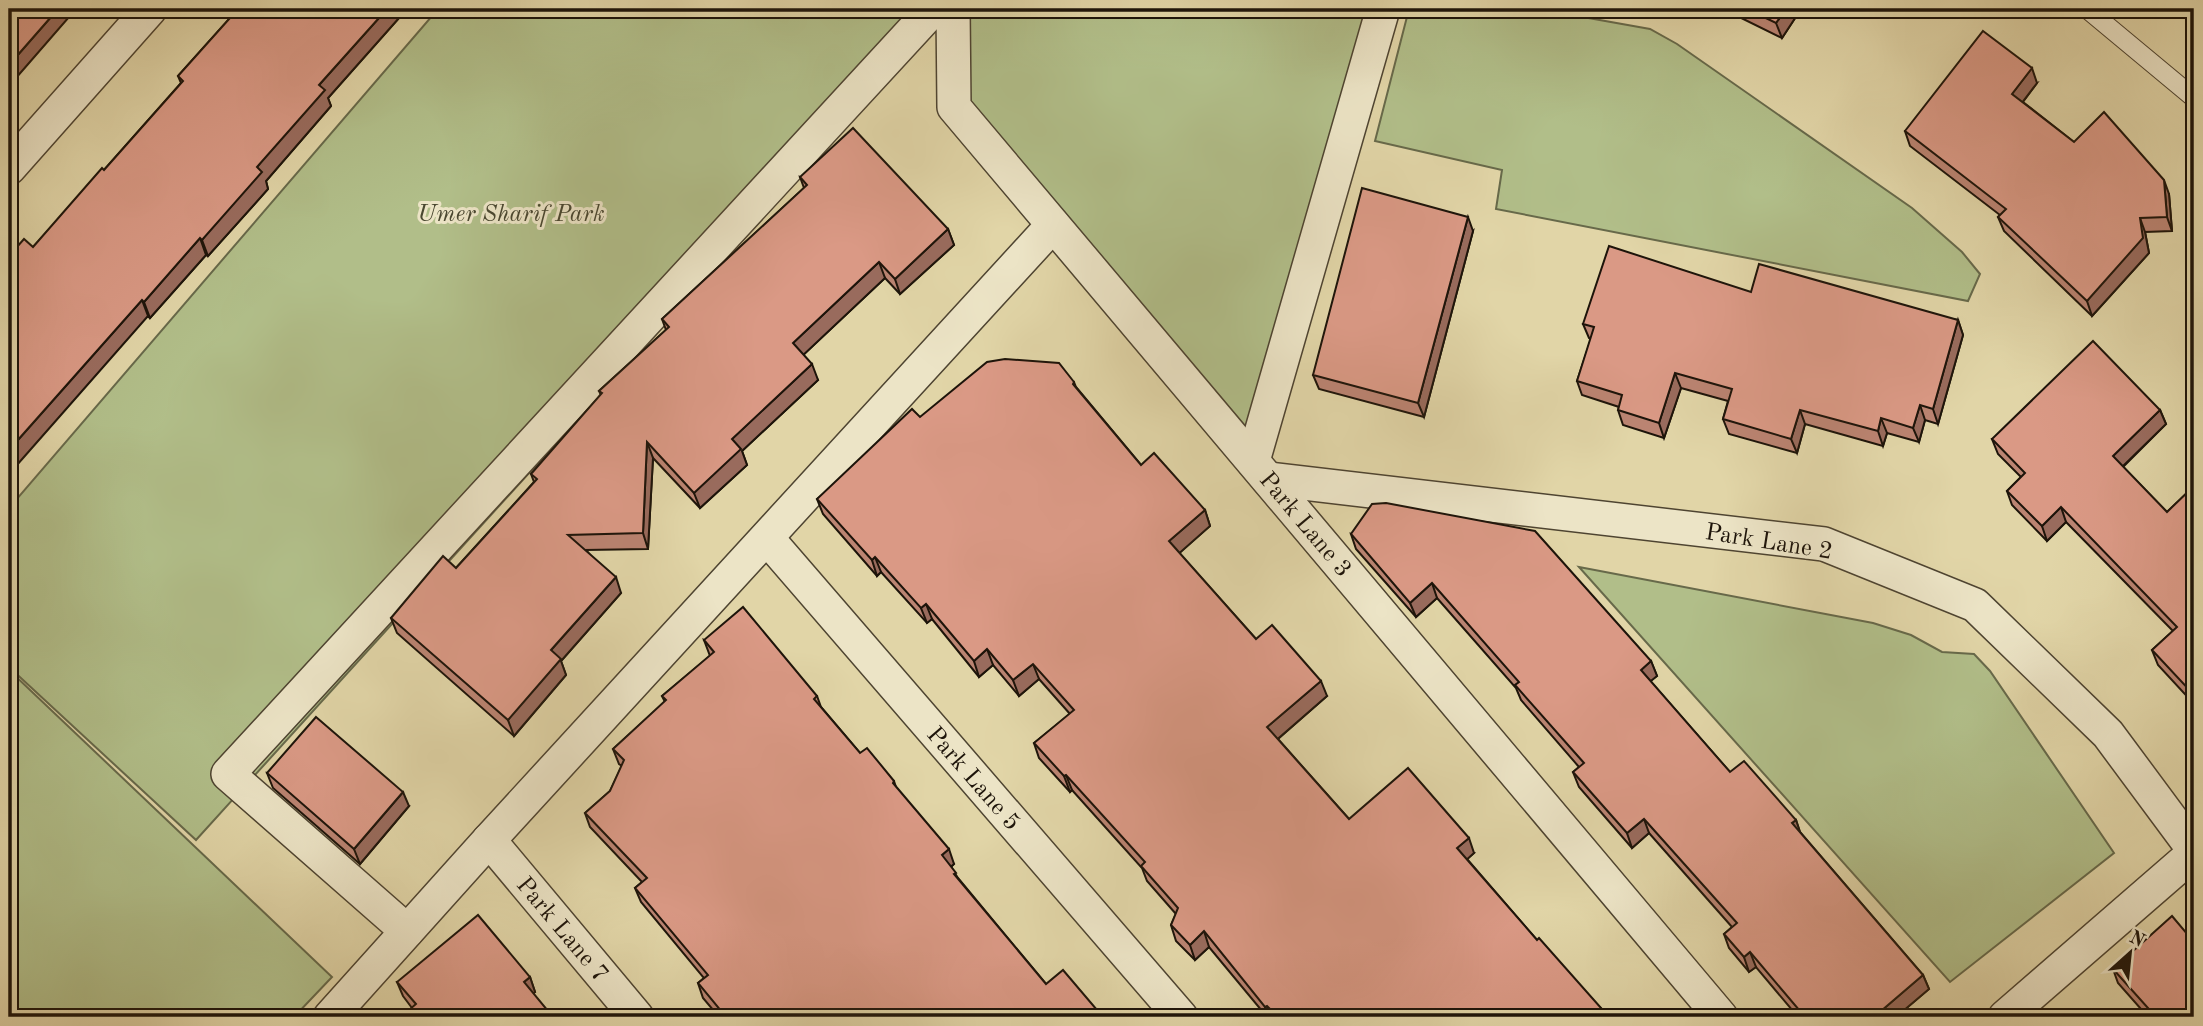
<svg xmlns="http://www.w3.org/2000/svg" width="2203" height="1026" viewBox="0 0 2203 1026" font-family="'Old Standard TT',serif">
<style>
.green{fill:#b1be89;stroke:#67694a;stroke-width:2}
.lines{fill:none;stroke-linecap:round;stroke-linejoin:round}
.service-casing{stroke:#4e4431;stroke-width:20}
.minor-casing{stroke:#4e4431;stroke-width:36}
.service{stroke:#ece4c6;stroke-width:18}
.minor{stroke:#ece4c6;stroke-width:33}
.wall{fill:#bb8472;stroke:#1d140a;stroke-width:2}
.shaded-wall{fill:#996b5d;stroke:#1d140a;stroke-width:2}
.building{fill:#da9985;stroke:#1d140a;stroke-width:2}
.labels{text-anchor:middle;stroke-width:6;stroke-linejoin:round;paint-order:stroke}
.park-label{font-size:24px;font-style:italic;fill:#494730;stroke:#ece4c6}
.street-label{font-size:24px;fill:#1d140a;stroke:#ece4c6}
</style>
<rect width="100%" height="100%" fill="#e1d5a7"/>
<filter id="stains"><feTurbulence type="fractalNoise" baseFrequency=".00286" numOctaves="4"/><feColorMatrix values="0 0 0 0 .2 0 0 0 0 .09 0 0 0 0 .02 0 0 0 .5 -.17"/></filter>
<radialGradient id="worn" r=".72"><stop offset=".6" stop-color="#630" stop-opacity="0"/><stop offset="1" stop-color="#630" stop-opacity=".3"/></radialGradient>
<g class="green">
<path d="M438,9H950L196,840L9,667V508Z"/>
<path d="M953,9H1370L1244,451L954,107Z"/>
<path d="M1409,9H1538L1650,29L1677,44L1912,208L1962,252L1980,274L1968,301L1496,209L1502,170L1375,141Z"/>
<path d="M1579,567L1873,623L1911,635L1942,652L1974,654L1990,671L2114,853L1950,982Z"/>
<path d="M9,670L332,977L294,1017H9Z"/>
</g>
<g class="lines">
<g class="service-casing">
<path id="service" d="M2087,9L2194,98"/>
</g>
<g class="minor-casing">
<g id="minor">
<path d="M953,9L954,107L1721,1017"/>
<path d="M9,168L150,9"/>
<path d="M1253,461L1383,9"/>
<path d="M1268,479L1824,544L1975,605L2108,734L2194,850"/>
<path d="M767,538L1181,1017"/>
<path d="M489,840L637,1017"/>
<path d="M407,931L228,774L933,9"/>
<path d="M330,1017L489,840L1053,225"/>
<path d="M2005,1017L2194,853"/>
</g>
</g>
<use href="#service" class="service"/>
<use href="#minor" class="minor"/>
</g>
<g class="wall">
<path d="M238,9H407L328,98L331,106L266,181L268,189L208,256L206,255L150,318L33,247L104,170L181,83L178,76Z"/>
<path d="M1723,9H1801L1782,38Z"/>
<path d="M2037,83L2023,102L2074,142L2169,194L2172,231L2145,232L2149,253L2092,316L2004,231L1998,217L2000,215L1910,146L1905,131Z"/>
<path d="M800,177L948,229L954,245L900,294L885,278L803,355L818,380L742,451L747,465L700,508L653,458L648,549L586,550L621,593L561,661L566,675L514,736L397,633L391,618L456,568L534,482L531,474L601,395L599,391L666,330L662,319L804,188Z"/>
<path d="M1473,231L1424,417L1319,389L1313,375Z"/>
<path d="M1751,292L1958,320L1963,335L1938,424L1925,420L1919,442L1887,433L1883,446L1805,424L1797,453L1729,434L1723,419L1728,401L1681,388L1664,438L1623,425L1618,410L1619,407L1582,395L1577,381L1591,339L1589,338L1583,324Z"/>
<path d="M1074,382L1076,387L1141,465L1205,510L1210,526L1179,553L1256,639L1327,696L1278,739L1349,819L1474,853L1467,859L1537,940L1609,1017H1267L1209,947L1195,960L1176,941L1171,925L1176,914L1147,881L1142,868L1072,790L1070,792L1039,758L1034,743L1070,714L1039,679L1019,696L993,665L979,677L932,619L927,623L881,572L877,576L823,514L817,499L920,417Z"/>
<path d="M2160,410L2166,424L2123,467L2167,512L2194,486V704L2158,665L2152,650L2173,631L2066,522L2047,541L2012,505L2007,491L2021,477L1998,454L1992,439Z"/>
<path d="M1351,534L1651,661L1657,676L1650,681L1730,772L1796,820L1800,832L1923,975L1929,989L1896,1017H1798L1756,967L1749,972L1729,948L1724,934L1732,927L1649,833L1632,848L1579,787L1573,772L1579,767L1521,700L1516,688L1437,598L1416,617L1356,549Z"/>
<path d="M704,640L817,696L821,707L860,753L894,781L896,787L954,864L951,867L958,878L1046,984L1103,1017H719L703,998L698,983L704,978L641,902L635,888L642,882L590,827L585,813L610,791L622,766L619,764L613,749L665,702L662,696L710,656Z"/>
<path d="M267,773L409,806L360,864L273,788Z"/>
<path d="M2113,969L2194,1017H2148L2118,983Z"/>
<path d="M530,977L535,992L533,993L412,1008L403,996L397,982Z"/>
</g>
<g class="shaded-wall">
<path d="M58,9H76L9,86V65Z"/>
<path d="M387,9H407L328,98L331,106L266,181L268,189L208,256L202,240L319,85Z"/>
<path d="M1786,9H1801L1782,38L1776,23Z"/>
<path d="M2032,68L2037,83L2018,108L2012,94Z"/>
<path d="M2164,180L2169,194L2172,231L2167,217Z"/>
<path d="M1468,217L1473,231L1424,417L1418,403Z"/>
<path d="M2140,218L2145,232L2149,253L2092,316L2087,301Z"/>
<path d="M948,229L954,245L900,294L895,279Z"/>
<path d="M200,238L206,255L150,318L144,302Z"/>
<path d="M879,262L885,278L799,359L793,343Z"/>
<path d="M142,300L148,316L9,474V450Z"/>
<path d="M1958,320L1963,335L1938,424L1933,409Z"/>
<path d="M812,364L818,380L742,451L747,465L700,508L694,493L732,439Z"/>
<path d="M1675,373L1681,388L1664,438L1659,423Z"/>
<path d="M1920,405L1925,420L1919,442L1913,428Z"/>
<path d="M1800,410L1805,424L1797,453L1791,439Z"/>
<path d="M2160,410L2166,424L2118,471L2113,456Z"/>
<path d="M1881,418L1887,433L1883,446L1878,431Z"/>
<path d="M647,442L653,458L648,549L643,533Z"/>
<path d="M2061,507L2066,522L2047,541L2042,526Z"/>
<path d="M1205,510L1210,526L1175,557L1169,541Z"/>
<path d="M875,557L881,572L877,576L872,560Z"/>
<path d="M616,577L621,593L561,661L566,675L514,736L508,720L551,650Z"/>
<path d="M1432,583L1437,598L1416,617L1410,603Z"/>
<path d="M926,604L932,619L927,623L921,608Z"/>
<path d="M987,649L993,665L979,677L974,661Z"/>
<path d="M1651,661L1657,676L1646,685L1641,670Z"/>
<path d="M1033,664L1039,679L1019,696L1013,680Z"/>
<path d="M1321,681L1327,696L1273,743L1267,727Z"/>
<path d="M1066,775L1072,790L1070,792L1064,776Z"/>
<path d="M403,792L409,806L360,864L354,849Z"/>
<path d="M1644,819L1649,833L1632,848L1627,833Z"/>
<path d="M1796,820L1801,835L1792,823Z"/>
<path d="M1469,838L1474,853L1463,863L1457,848Z"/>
<path d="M949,849L954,864L947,870L942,855Z"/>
<path d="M1204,931L1209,947L1195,960L1190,945Z"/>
<path d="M1750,952L1756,967L1749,972L1744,957Z"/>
<path d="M1923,975L1929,989L1896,1017H1874Z"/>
<path d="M530,977L535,992L529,997L524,982Z"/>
<path d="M1267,1006L1271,1017H1269L1265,1007Z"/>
</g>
<g class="building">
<path d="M9,9H58L9,65Z"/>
<path d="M238,9H387L319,85L325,90L257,167L262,172L202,240L200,238L144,302L142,300L9,450V256L24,239L33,247L102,168L104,170L183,81L178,76Z"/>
<path d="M1747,9H1786L1776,23Z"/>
<path d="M1983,31L2032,68L2012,94L2074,142L2104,112L2164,180L2167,217L2140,218L2143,238L2087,301L1998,217L2006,209L1905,131Z"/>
<path d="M853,128L948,229L895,279L879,262L793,343L812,364L732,439L741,449L694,493L647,442L643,533L568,535L616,577L551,650L561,659L508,720L391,618L443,556L456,568L537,479L531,474L602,393L599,391L669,327L662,319L807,185L800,177Z"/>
<path d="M1362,188L1468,217L1418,403L1313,375Z"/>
<path d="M1609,246L1751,292L1759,264L1958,320L1933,409L1920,405L1913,428L1881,418L1878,431L1800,410L1791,439L1723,419L1732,389L1675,373L1659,423L1618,410L1622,395L1577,381L1594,327L1583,324Z"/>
<path d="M2093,341L2160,410L2113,456L2167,512L2194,486V695L2152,650L2177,627L2061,507L2042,526L2007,491L2025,473L1992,439Z"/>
<path d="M1005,359L1059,363L1074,382L1073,384L1141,465L1154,453L1205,510L1169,541L1256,639L1272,625L1321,681L1267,727L1349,819L1408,768L1469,838L1457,848L1537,940L1539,938L1609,1017H1278L1267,1006L1265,1007L1204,931L1190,945L1171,925L1178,908L1141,866L1145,862L1066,775L1064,776L1034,743L1074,710L1033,664L1013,680L987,649L974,661L926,604L921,608L875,557L872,560L817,499L912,409L920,417L987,362Z"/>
<path d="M1386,503L1535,531L1651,661L1641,670L1730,772L1744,761L1796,820L1792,823L1923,975L1874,1017H1805L1750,952L1744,957L1724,934L1737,923L1644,819L1627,833L1573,772L1584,763L1515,685L1519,682L1432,583L1410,603L1351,534L1372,504Z"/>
<path d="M743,607L817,696L814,699L860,753L867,748L894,781L893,783L949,849L942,855L956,873L954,874L1046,984L1063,970L1103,1017H726L698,983L708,975L635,888L647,878L585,813L610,791L624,760L613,749L666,700L662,696L714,652L704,640Z"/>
<path d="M316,717L403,792L354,849L267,773Z"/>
<path d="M478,915L530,977L524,982L553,1017H401L416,1004L397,982Z"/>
<path d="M2172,916L2194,942V1017H2156L2113,969Z"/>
</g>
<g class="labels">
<g class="park-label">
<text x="511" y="221">Umer Sharif Park</text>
</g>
<g class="street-label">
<text transform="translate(1306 524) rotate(50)" y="8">Park Lane 3</text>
<text transform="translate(1769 541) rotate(9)" y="8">Park Lane 2</text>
<text transform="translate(974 778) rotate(49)" y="8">Park Lane 5</text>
<text transform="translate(563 929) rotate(50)" y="8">Park Lane 7</text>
</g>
</g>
<rect width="2203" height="1026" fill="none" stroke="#e1d5a7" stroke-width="35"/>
<rect x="10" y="10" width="2182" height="1005" fill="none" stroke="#1d140a" stroke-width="3.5"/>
<rect x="18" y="18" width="2168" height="991" fill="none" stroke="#1d140a" stroke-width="2"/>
<g transform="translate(2130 953) rotate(27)" stroke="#ece4c6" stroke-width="5" paint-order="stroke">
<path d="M0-5L12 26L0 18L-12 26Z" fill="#1d140a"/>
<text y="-10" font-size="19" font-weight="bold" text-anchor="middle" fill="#1d140a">N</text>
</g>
<rect width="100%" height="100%" filter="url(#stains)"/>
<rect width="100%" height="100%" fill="url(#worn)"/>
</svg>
